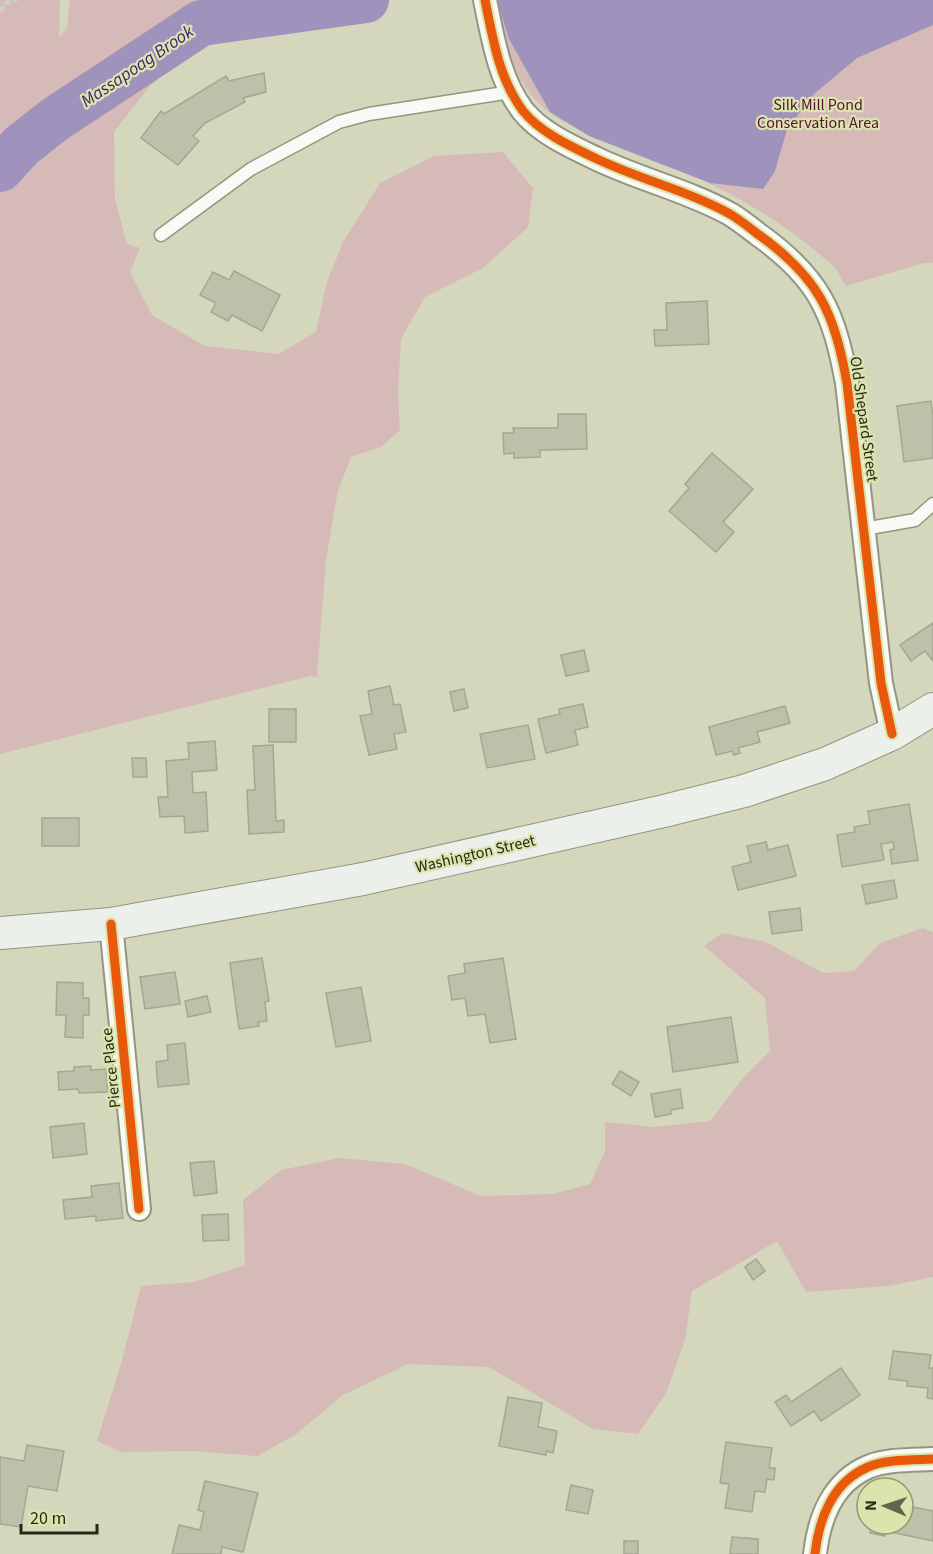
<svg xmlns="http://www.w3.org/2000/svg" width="933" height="1554" viewBox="0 0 933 1554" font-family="'Source Sans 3',sans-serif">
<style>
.green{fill:#d6bab8}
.water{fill:#9f92bd}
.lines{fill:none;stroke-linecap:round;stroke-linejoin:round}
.river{stroke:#9f92bd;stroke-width:46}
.building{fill:#bec1aa;stroke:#a4a791;stroke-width:1.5}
.service-casing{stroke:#939680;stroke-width:15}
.minor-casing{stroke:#939680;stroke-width:26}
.secondary-casing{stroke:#939680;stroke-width:34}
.path{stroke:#cfd0c7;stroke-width:4;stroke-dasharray:6 3;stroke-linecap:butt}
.service{stroke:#f9f9f5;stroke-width:12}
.minor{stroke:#f9f9f5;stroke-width:22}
.secondary{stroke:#ebf0eb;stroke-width:32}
.cycleway-casing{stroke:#dce4ae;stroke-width:13}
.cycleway{stroke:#e8590c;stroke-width:9}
.labels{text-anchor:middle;stroke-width:4.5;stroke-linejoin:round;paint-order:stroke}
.park-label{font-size:16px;fill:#5a1035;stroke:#dce4ae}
.street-label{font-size:16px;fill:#262914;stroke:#dce4ae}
.water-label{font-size:18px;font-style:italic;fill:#3f1e75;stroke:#dce4ae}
</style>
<rect width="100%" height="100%" fill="#d4d7bb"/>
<g class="green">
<path d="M0,0H60L59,38L67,27L70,0H198L189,49L149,87L114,132L115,199L127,244L140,248L130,272L152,315L205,346L278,354L316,332L327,282L343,242L380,183L434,156L503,152L533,188L528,227L483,268L425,297L401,339L398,393L400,430L381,447L351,457L338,491L326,560L317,677L310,676L0,754Z"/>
<path d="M497,0H933V263H924L846,286C842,280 838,271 834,267C758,196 661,160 566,123C515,95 508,53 497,0Z"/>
<path d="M923,928L933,932V1277L889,1286L806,1292L777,1241L692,1291L685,1340L666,1393L638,1434L593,1429L489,1367L408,1364L343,1395L295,1435L257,1456L193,1451L121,1452L97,1441L121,1364L141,1286L194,1282L245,1265L243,1200L281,1170L340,1158L405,1164L481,1196L553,1194L590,1184L605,1151V1122L654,1127L710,1121L743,1078L770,1051L765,998L704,946L722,933L766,942L823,973L854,971L880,943Z"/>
</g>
<path class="water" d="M497,0H933V25L857,58L814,94L787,129L775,171L763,189L710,183L589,136L550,112L509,39Z"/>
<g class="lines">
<path class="river" d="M0,169L21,146L54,120L201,23L366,0"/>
</g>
<g class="building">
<path d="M264,73L266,92L243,98L245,102L205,123L193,136L199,141L178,165L141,138L161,111L164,114L226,76L229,81Z"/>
<path d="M234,271L280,295L262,331L232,315L228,321L211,312L216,303L200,295L213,272L229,280Z"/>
<path d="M707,301L709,344L655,346L654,330H667L666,303Z"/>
<path d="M931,401L933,418V458L904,462L897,406Z"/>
<path d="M558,414H586L587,449L540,450V457L514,458V453L504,454L503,433H514L513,428H558Z"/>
<path d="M712,453L753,489L723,522L734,532L716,552L669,511L689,488L685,484Z"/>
<path d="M933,623V661L925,651L911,661L900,645Z"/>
<path d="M584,650L589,671L566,676L561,655Z"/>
<path d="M390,686L394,705L400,704L406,732L394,734L397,749L369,755L360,716L372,714L368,691Z"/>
<path d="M464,689L468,708L454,711L450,692Z"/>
<path d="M583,704L588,727L575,730L578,745L546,753L538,719L560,714L559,709Z"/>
<path d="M785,706L790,723L757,732L760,742L738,748L740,753L734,755L732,751L716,755L709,727Z"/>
<rect x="269" y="709" width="27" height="33"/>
<path d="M528,725L535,759L487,768L480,734Z"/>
<path d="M215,741L217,770L192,772L193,793L206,792L208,831L185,833L184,816L160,817L158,797H168L166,761L189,759L188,743Z"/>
<path d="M273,745L276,821L284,820V832L249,834L247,790H255L253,746Z"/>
<path d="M132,758H146L147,777H133Z"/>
<path d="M909,804L918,860L892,864L890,850L894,849L893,842L881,844L884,860L842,867L837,835L855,832L854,827L870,824L868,811Z"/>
<rect x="42" y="818" width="37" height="28"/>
<path d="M766,842L768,850L788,845L796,876L738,890L732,867L751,862L747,846Z"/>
<path d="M894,880L897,898L866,904L862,885Z"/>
<path d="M800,908L802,930L772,934L769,912Z"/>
<path d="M262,958L269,1001L265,1002L267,1021L258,1022L259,1026L239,1029L230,963Z"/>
<path d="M503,958L516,1039L490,1043L485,1014L468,1016L465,998L452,1000L448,976L465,973L464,964Z"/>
<path d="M175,972L180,1004L145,1009L140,977Z"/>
<path d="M57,982L83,983V998H89V1015H83V1038L65,1037L66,1015H56Z"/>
<path d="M361,987L371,1041L336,1047L326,993Z"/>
<path d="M207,996L211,1012L188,1017L185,1001Z"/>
<path d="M731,1017L738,1062L673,1072L667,1027Z"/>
<path d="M185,1043L189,1084L158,1087L156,1062L168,1060L167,1045Z"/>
<path d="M91,1066V1070L106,1069L108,1092L79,1093L78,1089L59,1090L58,1072L74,1071V1067Z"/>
<path d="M620,1071L639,1082L631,1096L612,1084Z"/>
<path d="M680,1089L683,1108L671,1110V1114L655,1117L651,1094Z"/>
<path d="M84,1123L87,1154L53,1158L50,1127Z"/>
<path d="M214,1161L217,1193L194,1196L190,1163Z"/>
<path d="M119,1183L123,1218L96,1221V1216L65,1219L63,1200L92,1197L91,1186Z"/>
<path d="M228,1214L229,1240L203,1241L202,1215Z"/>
<path d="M756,1259L765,1271L753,1280L745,1267Z"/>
<path d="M893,1351L931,1355L929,1368H933V1399L927,1398L928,1388L907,1386V1381L889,1379Z"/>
<path d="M841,1368L860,1395L821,1421L814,1411L791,1426L775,1402L786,1395L791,1402Z"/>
<path d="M508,1397L542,1403L538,1427L557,1431L553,1453L546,1451V1455L499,1446Z"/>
<path d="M726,1442L772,1448L769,1468H775L774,1480L767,1479L765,1492L755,1491L752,1512L725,1508L729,1484L720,1483Z"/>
<path d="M27,1445L64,1451L57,1491L28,1486L21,1527L0,1524V1457L24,1461Z"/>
<path d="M205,1481L258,1493L243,1552L222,1547L221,1554H172L179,1525L200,1530L204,1512L198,1510Z"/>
<path d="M571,1485L593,1490L588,1514L566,1510Z"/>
<path d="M907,1506L933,1511V1541L886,1531L885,1536L870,1533L872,1524H903V1516L905,1517Z"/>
<path d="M732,1537L758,1539V1554H730Z"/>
<rect x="624" y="1541" width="14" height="13"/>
</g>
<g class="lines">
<g class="service-casing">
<g id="service">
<path d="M161,235L251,169L339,122L369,114L511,92"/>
<path d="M864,529L915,520L933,504"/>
</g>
</g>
<g class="minor-casing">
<g id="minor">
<path d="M485,0C493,39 499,79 523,111C541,133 570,146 595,158C638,179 689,191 730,214C740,220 750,228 759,235C819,278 834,312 847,383L881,683L892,734"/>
<path d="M111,924L139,1209"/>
<path d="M815,1554C819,1518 833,1482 868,1467C886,1459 914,1460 933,1459"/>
</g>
</g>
<g class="secondary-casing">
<path id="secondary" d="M0,933L111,924L363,879L664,811L744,791L825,764L892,734L933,709"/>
</g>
<path class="path" d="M0,11L6,3L17,0"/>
<use href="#service" class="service"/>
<use href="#minor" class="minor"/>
<use href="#secondary" class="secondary"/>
<g class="cycleway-casing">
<g id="cycleway">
<path d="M485,0C493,39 499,79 523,111C541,133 570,146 595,158C638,179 689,191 730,214C740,220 750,228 759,235C819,278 834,312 847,383L881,683L892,734"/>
<path d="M111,924L139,1209"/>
<path d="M815,1554C819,1518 833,1482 868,1467C886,1459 914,1460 933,1459"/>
</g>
</g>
<use href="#cycleway" class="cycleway"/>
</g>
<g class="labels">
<g class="park-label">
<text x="818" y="110">Silk Mill Pond<tspan x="818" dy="18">Conservation Area</tspan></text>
</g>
<g class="street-label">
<text transform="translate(865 419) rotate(82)" y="6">Old Shepard Street</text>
<text transform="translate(475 853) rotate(-13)" y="6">Washington Street</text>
<text transform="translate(110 1068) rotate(-96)" y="6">Pierce Place</text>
</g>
<g class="water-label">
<text transform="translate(137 66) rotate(-34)" y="6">Massapoag Brook</text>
</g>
</g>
<g transform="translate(885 1506) rotate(272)"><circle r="28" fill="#dce4ae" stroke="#939970" stroke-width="1.5"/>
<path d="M0-4.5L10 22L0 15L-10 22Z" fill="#63664e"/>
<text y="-9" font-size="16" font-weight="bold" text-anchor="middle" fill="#262914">N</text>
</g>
<path d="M21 1524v9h76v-9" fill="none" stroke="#262914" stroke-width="3"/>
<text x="30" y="1524" font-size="18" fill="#262914" stroke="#dce4ae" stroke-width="4.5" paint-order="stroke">20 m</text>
</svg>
